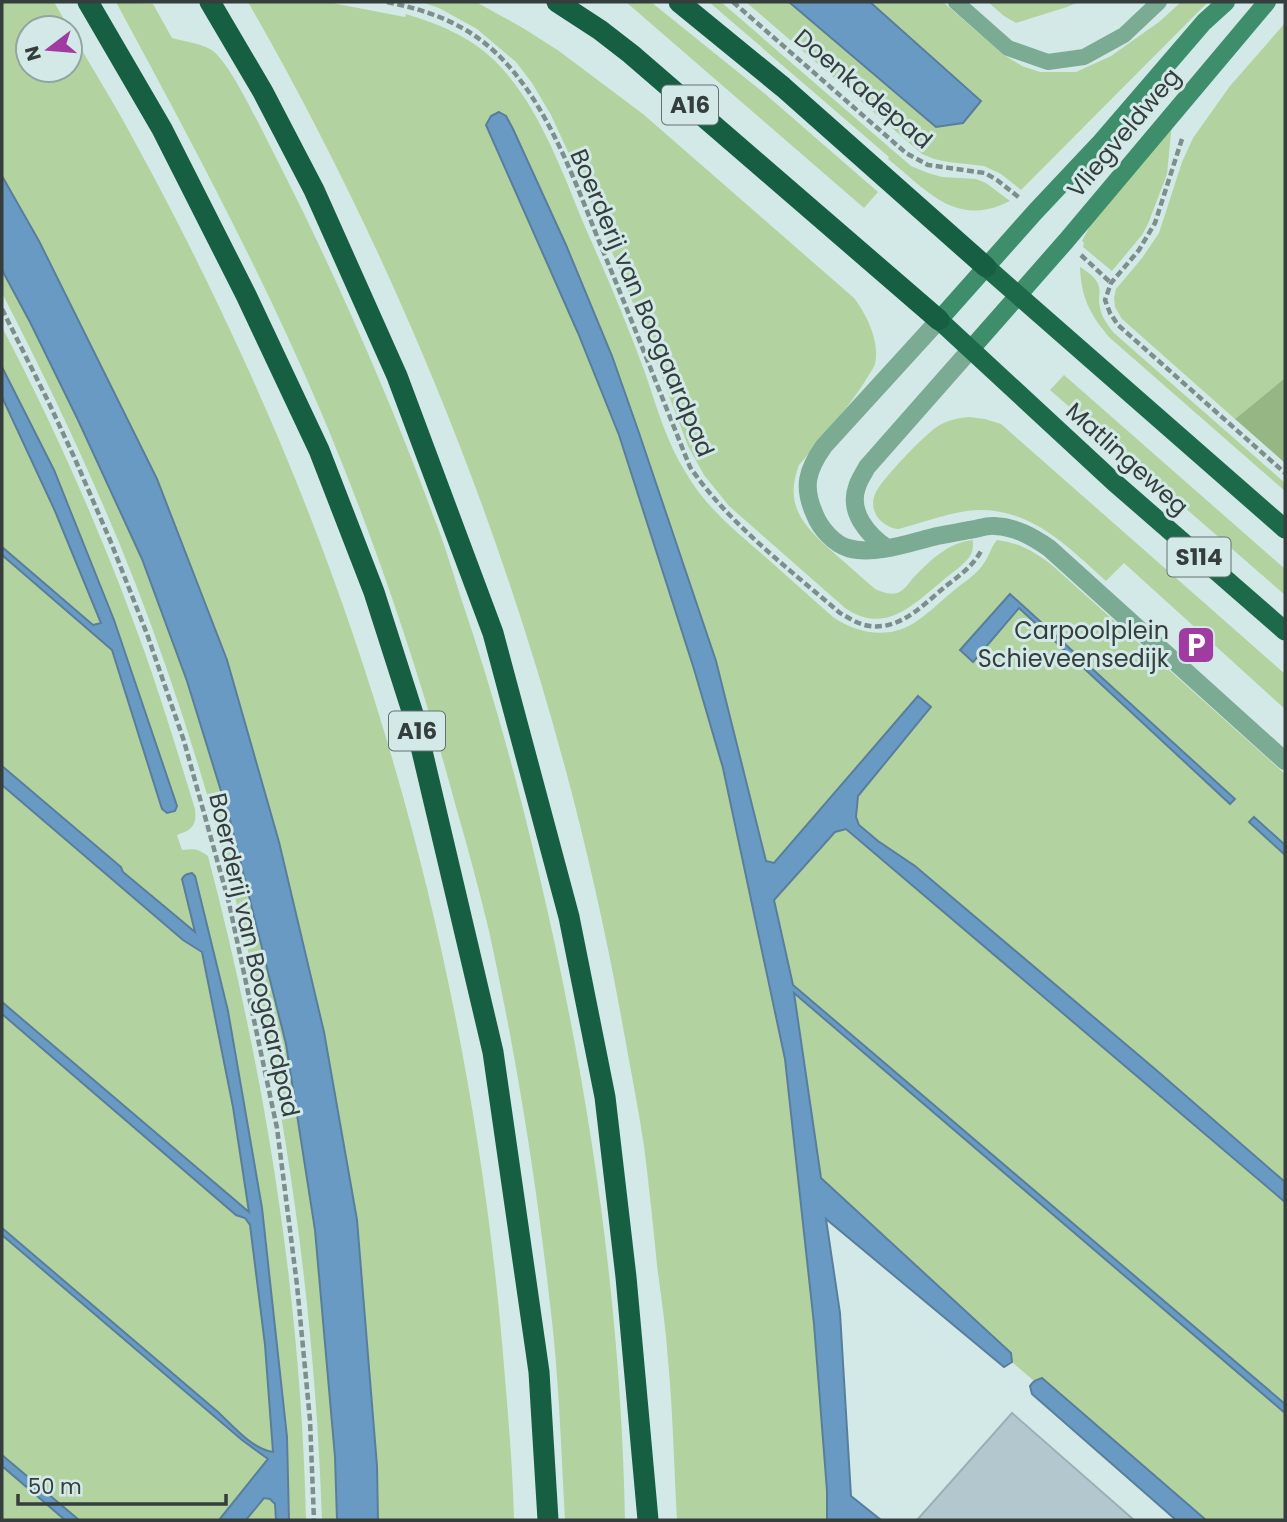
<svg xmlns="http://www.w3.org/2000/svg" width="1287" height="1522" viewBox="0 0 1287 1522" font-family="Poppins,sans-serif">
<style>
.green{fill:#b2d39f;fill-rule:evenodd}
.forest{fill:#96b783}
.water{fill:#699ac4;stroke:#597e9c;stroke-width:2}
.building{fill:#b3c8ce;stroke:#9bb0b6;stroke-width:2}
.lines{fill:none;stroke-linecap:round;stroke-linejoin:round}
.path{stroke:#7e8e8c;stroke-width:4.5;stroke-dasharray:7 3.5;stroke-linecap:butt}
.service{stroke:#7bab92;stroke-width:16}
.tertiary{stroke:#7bab92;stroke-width:18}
.secondary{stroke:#3f8e6b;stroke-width:18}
.trunk{stroke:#1d6a4a;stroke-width:19}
.motorway{stroke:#175f42;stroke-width:21}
.labels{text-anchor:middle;stroke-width:6;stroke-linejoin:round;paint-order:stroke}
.shield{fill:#d2e9e7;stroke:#647170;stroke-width:2}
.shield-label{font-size:23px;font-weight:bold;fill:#353e3d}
.street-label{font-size:24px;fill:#353e3d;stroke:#d2e9e7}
.poi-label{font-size:24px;fill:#353e3d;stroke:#d2e9e7;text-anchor:end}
</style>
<rect width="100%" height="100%" fill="#d2e9e7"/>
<g class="green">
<path d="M2,2H54L69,28H28V70H70V30C92,68 116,106 137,146C175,215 210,286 243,358C390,678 478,1027 505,1378C509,1426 513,1473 514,1520H378L377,1466L357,1220L324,1032L279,842L227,660L157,479L39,241L2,176Z"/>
<path d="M116,2L153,4L172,38C183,41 201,44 210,49C227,59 248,104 258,122C278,162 299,202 318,243C360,332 399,423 433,515C444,542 452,570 461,598C492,689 517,780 539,874C589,1086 621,1302 625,1520H565C561,1448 559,1376 550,1304C536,1179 516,1054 489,931C479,890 468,848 456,807C420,673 375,540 321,412C261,271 189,137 116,2Z"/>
<path d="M248,2H327L405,17L406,14C438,24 469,36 494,60C538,103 562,171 585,227C606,274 626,321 644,370C656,404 666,442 686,473C705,506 733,529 762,554C786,575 809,596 833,617C857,634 889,639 914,623C928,614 940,602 952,592C962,583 977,575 984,563C989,556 991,547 997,540C1020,543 1035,552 1053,566L1285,774V845L1254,817L1250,822L1285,855V1182L1155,1069L859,825L856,818L858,796L931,708L918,696L774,864L766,862L716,661L638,430L612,356L566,245L506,116L578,333L619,435L694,669L723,768L785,1059L814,1324L827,1491V1520H677C674,1467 673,1413 668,1360C666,1328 661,1297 657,1265C653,1225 649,1185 644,1146C638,1106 630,1067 623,1027C559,668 430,319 248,2ZM1011,594L1229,804L1019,608L974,661L960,651Z"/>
<path d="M421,2H476L523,28L559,51L643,114L854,298C867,315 880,342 875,364C873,370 867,377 864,383C845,412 822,438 799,465C783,507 805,527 834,553C848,565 861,577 875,589C883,592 888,595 897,593C905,590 908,584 913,578C931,560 947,543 973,540C973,545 973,552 970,556C965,564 949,575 941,582C912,606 884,635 845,608L729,506L704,475L688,446L646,335L594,208L551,115L532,83L516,62L477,29L439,8Z"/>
<path d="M626,2H651L764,93L878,192L864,208Z"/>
<path d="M709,2H721L911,166L928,173L942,177L976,179L986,183L1010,201C956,229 927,190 888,159L889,157Z"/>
<path d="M746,2H789L937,127L980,101L870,2H943L1004,55L1022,66L1040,72H1076L1111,56L1159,22L1181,2H1208L1021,190L1001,174L984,166L948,162L934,159L922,154Z"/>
<path d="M988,2H1079L1067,7L1016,23L1004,16Z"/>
<path d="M1285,23V378L1235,419L1122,319L1115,307L1114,298L1116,289L1142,258L1159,233L1182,162L1193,138L1230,86Z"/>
<path d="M1172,123L1167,174L1148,224L1142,235L1112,271L1083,247L1084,243L1082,241L1092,222Z"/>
<path d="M1080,267C1086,271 1093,275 1097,282C1100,287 1100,292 1099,298C1099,313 1105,322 1114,333L1285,483V491L1110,338C1090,315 1081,297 1080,267Z"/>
<path d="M2,270L30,322L78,420L142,559L187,681L230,820L286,1044L315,1230L335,1457L337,1520H322C311,1201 251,883 136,585C97,485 51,388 2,293Z"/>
<path d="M2,327C57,432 105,541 145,653C163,704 179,757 195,809C197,826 192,830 177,835L182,850C195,849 196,848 208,856C265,1073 301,1296 306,1520H289L287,1437L262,1208L228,1011L182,879L196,933L123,872L121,867L2,766V555L112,650L134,716L171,813L175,811L133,673L114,620L54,470L2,367Z"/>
<path d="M1064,375L1285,569V595L1050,390Z"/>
<path d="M2,397L55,511L101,624L93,625L2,547Z"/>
<path d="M969,417L985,419L1001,424L1285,674V709L1124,563L1106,581C1070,549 1035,511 982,510C958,509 922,523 898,529C881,527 868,511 875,494C880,481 925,434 938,426C948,420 958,418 969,417Z"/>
<path d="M2,785L182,940L202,952L208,986L233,1107L250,1213L2,1002Z"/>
<path d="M846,829L1285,1202V1404L793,985L774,900L835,832Z"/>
<path d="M794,992L1285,1413V1520H1206L1042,1379L1034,1381L1012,1362L1011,1353L821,1178Z"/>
<path d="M2,1014L236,1215L244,1218L250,1225L265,1345L273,1452C251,1449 233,1426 218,1412L2,1228Z"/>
<path d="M2,1235L242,1440L269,1459L219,1520H79L2,1455Z"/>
<path d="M2,1466L65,1520H2Z"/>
<path d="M264,1498L270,1499L275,1504L276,1520H246Z"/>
</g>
<path class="forest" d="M1285,378V463L1235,419Z"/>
<g class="water">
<path d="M789,2H870L981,101L963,123L936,127Z"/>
<path d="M499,112L506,116L513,129L566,245L612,356L638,430L716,661L766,861L774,863L918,696L931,707L858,796L856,817L859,825L878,841L915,866L1155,1069L1285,1182V1202L846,829L835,832L774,900L793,985L1285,1404V1413L794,993L821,1178L1011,1353L1012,1362L1004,1367L826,1219L840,1313L851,1496L881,1520H827V1491L814,1324L785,1059L723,768L694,669L619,435L578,333L486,125L491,116Z"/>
<path d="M2,176L39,241L157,479L227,660L279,842L324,1032L357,1220L377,1466L378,1520H337L335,1457L315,1230L286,1044L230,820L187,681L142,559L78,420L30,322L2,270Z"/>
<path d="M2,367L54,470L114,620L177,806L175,811L167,813L162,809L112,650L2,555V547L93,625L101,623L55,511L2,397Z"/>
<path d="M1010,594L1235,799L1230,804L1019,608L973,662L960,650Z"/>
<path d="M2,766L121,867L123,872L195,932L182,879C185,874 187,874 192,873L195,876L228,1011L262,1208L287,1437L289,1520H276L275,1504L270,1499L264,1498L246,1520H219L268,1459L242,1440L2,1235V1228L218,1412C233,1426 252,1449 273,1452L265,1345L250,1225L245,1218L236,1215L2,1014V1002L249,1212L233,1107L202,952L183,940L2,785Z"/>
<path d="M1254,817L1285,845V855L1249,822Z"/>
<path d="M1042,1378L1206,1520H1176L1032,1394L1030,1386C1033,1381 1036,1380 1042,1378Z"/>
<path d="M2,1455L79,1520H65L2,1466Z"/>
</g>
<path class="building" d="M1012,1413L1134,1520H917Z"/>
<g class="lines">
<g class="path">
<path d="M387,2C427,10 464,23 495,52C548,101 576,185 603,251C633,323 661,395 690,467C729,524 788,568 840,613C849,618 859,625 870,626C901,630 924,604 946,586C959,576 973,566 981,551"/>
<path d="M733,2L906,153L928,165L985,173L997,180L1021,199"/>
<path d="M1182,139L1155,223L1139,250L1111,283L1105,300L1110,313L1118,325L1285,473"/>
<path d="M1081,255L1111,283"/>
<path d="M2,309L48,401L75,459L110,540L147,634L184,741L229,903L277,1128L297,1285L310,1420L314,1520"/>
</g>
<path class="service" d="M956,2L1008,48L1048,62L1084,57L1124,35L1159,2"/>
<g class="tertiary">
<path d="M939,320L824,446C807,470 802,487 815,515C820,528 834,544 848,548C874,556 912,542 937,536C948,534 959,532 969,530C977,529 987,525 995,526C1016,527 1033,537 1049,548L1285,761"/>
<path d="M887,548C868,535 848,512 857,487C859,480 864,473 867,467L971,349"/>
</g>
<g class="secondary">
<path d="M939,320L1035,212L1099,144L1204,22L1226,2"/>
<path d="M971,349L1066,241L1267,2"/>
</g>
<g class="trunk">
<path d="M986,267L1285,529"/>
<path d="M939,320L1114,482L1285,631"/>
</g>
<g class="motorway">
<path d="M88,2L162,129L246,295L319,450L374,592L414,717L493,1052L539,1372L548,1520"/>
<path d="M210,2L263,92L314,190L397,376L493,633L569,917L605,1097L626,1277L648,1520"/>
<path d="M557,2L600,30L631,54L939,320"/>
<path d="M679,2L783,87L986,267"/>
</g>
</g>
<defs>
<g id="parking-square" transform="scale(2.0125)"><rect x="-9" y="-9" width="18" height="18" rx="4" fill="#a03ca1" stroke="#d2e9e7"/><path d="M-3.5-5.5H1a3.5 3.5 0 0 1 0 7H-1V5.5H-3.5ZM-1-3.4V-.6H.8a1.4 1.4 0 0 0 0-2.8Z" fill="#fff"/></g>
</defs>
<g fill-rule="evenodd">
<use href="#parking-square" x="1196" y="645"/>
</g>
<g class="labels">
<g class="shield">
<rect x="662" y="85.5" width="56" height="39" rx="5"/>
<rect x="1167.5" y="537.5" width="63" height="39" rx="5"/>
<rect x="389" y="711.5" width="56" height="39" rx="5"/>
</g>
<g class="shield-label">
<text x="690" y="113">A16</text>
<text x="1199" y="565">S114</text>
<text x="417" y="739">A16</text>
</g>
<g class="street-label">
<text transform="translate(863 89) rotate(40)" y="8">Doenkadepad</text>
<text transform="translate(1124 133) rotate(-50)" y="8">Vliegveldweg</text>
<text transform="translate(642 303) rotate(67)" y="8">Boerderij van Boogaardpad</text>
<text transform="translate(1127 459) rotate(42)" y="8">Matlingeweg</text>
<text transform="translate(254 955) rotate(77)" y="8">Boerderij van Boogaardpad</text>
</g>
<g class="poi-label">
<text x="1169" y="639">Carpoolplein<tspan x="1169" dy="28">Schieveensedijk</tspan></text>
</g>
</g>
<rect width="1287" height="1522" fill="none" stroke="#353e3d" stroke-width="7"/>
<g transform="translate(49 49) rotate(254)"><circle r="33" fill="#d2e9e7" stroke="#93a5a3" stroke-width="2"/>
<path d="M0-5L12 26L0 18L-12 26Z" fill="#a03ca1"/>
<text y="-10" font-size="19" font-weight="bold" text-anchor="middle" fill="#353e3d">N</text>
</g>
<path d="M18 1494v10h208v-10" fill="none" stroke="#353e3d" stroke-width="3.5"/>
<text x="28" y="1494" font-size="21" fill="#353e3d" stroke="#d2e9e7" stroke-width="5" paint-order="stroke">50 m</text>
</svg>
